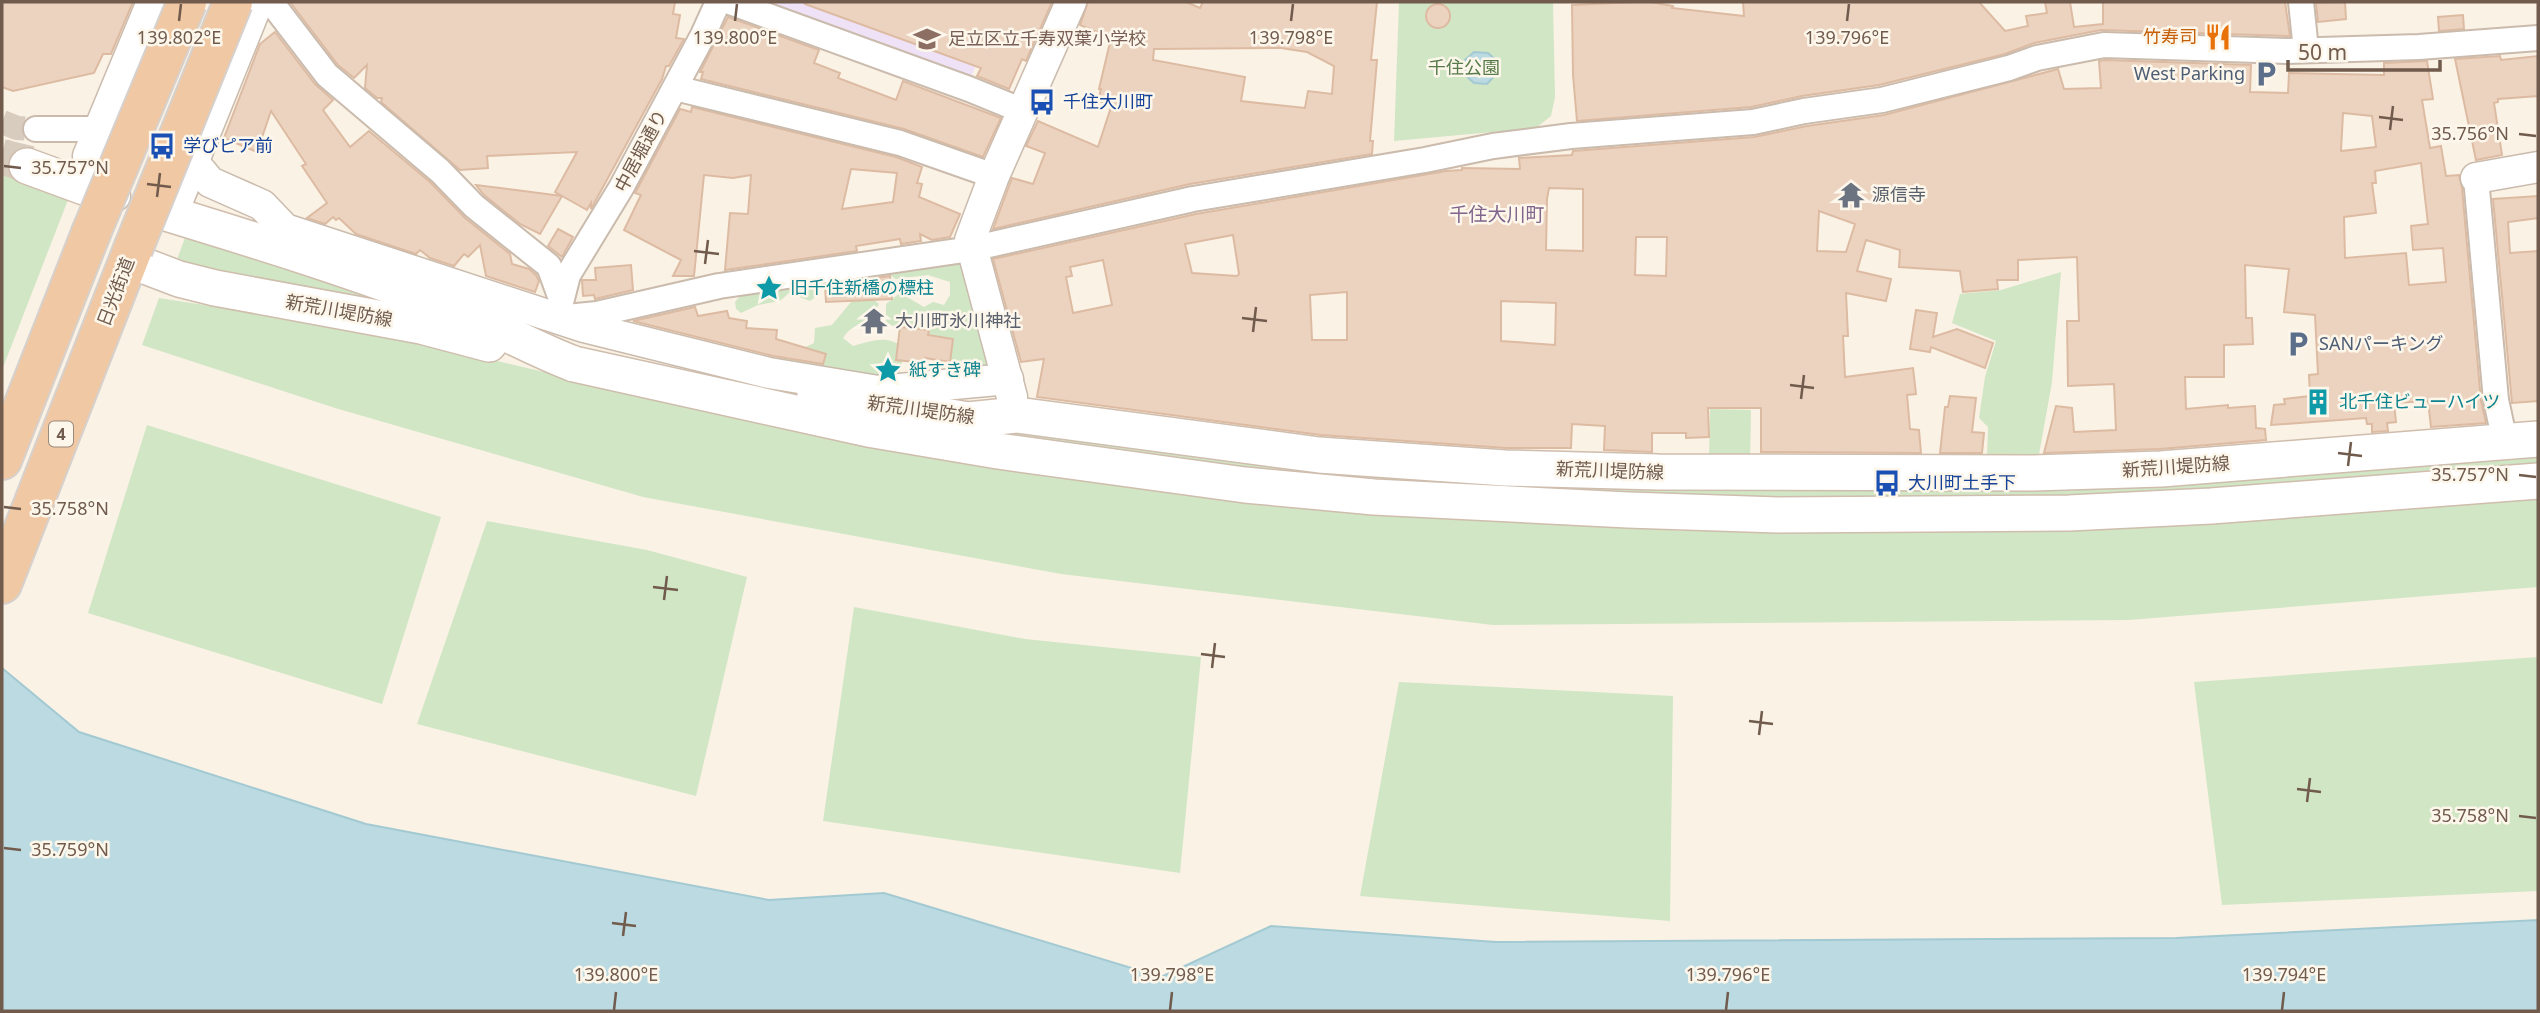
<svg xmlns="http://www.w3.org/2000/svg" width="2540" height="1013" viewBox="0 0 2540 1013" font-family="'Noto Sans','Noto Sans JP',sans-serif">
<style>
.education{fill:#efe2f6}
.green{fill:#d1e6c5}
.water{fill:#bcdae1;stroke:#a3c9d2;stroke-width:2}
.building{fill:#ecd3c0;stroke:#ddbba2;stroke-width:2;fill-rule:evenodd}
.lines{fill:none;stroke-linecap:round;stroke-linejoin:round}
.minor-tunnel{stroke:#d8ccbf;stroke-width:24;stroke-dasharray:24 12;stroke-linecap:butt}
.tertiary-tunnel{stroke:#d8ccbf;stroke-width:30;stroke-dasharray:30 15;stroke-linecap:butt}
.secondary-tunnel{stroke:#d8ccbf;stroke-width:35;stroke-dasharray:35 18;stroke-linecap:butt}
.minor-casing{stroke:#cabbad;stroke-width:28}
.tertiary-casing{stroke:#cabbad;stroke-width:33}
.secondary-casing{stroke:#cfbdad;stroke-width:38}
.trunk-casing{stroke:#d7d1cd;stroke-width:42}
.minor{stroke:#fff;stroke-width:24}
.tertiary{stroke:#fff;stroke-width:30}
.secondary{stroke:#fff;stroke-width:35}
.trunk{stroke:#f0c8a3;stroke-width:38}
.trunk-bridge-casing{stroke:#d7d1cd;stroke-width:42;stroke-linecap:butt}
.trunk-bridge{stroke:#f0c8a3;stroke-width:38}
.ticks{fill:none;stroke:#705b4d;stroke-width:2.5}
.labels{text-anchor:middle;stroke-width:5;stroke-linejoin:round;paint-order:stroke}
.shield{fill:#fdf7eb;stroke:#9a8a7c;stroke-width:2}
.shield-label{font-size:16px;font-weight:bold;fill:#705b4d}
.food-label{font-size:18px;fill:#c56008;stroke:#fdf7eb;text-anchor:end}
.education-label{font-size:18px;fill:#785e54;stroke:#fdf7eb;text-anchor:start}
.park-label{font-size:18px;fill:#567a49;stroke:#fdf7eb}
.service-label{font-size:18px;fill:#4e5e75;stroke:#fdf7eb;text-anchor:end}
.transit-label{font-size:18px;fill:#164399;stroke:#fdf7eb;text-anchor:start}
.street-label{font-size:18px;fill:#705b4d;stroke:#fdf7eb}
.worship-label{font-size:18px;fill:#5b616d;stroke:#fdf7eb;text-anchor:start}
.culture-label{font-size:18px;fill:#0d838f;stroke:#fdf7eb;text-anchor:start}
.neighbourhood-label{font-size:19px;fill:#80658c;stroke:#fdf7eb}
.ticks-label{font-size:18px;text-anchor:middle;fill:#705b4d;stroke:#fdf7eb;stroke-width:5;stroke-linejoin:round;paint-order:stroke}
</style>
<rect width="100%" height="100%" fill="#faf2e5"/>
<path class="education" d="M765,2H1002L971,77Z"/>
<g class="green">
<path d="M1399,2H1553L1555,97L1551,116L1536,128L1394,141Z"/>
<path d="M2,167L73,187L2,370Z"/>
<path d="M187,232L390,297L463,330L175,265Z"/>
<path d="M960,261L962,268L967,270L989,363L986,369C941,367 945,349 911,333C902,328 893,329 886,321V304L900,293L924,307L933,302L944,305L950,295V282L928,275L896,279L884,272Z"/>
<path d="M2061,272L2052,382L2038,460L1987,458L1988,427L1979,418L1985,377L1996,341L1952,323L1960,294L2001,290Z"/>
<path d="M818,278L821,286L818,295L810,301L789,293L780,301L758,305L741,313L736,309L735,302L747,288Z"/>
<path d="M868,295L879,304C868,325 852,323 843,338L853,346C872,341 885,335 902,346C903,362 903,373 891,384L773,362L814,343L815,328L832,325L856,296Z"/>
<path d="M159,298L360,329L655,398L1341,510L1685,531L2023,526L2538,491V587L2129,620L1493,625L1061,574L643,497L335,408L142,345Z"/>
<path d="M807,400L1352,466L2538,450V467L2221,494L1932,499L1612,497L1274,476L989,437Z"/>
<path d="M1710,409L1751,410L1750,462L1709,461Z"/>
<path d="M147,425L441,517L382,704L88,613Z"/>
<path d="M487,521L647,550L747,577L696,796L417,724Z"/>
<path d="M854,607L1025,639L1201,657L1180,873L823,821Z"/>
<path d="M2538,657V891L2222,905L2194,682Z"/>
<path d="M1399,682L1673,696L1670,921L1360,896Z"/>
</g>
<g class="water">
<path d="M1474,52L1488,53L1498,62L1497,73L1487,84L1474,83L1464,74L1465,60Z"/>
<path d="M2,668L79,732L366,824L769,900L884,893L1161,977L1271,926L1496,942L2176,938L2538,920V1011H2Z"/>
</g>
<g class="building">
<path d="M2,2H133L111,54H103L94,73L13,91L2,87Z"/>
<path d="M290,2H675L673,14L680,15L676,38L684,39L669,66H666L662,79L591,209V203L587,210L562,196L540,234L520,224L484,195L476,185L562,196L555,192L577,152L487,156L488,168L460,170L381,102L382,98H377L365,88L367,65L354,78L338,65Z"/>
<path d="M805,2H1052L1026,61L1022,59L1009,89L977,76L981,68L805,4Z"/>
<path d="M1088,2H1186L1200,8L1203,2H1377L1371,60H1377L1370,141H1373L1372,154L1190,184L993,229L1012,178L1033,184L1045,153L1026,146L1038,121L1098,147L1112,104L1098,101L1101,89H1099L1111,38L1080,25ZM1281,48L1307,52L1334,66L1332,94L1308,91L1305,108L1241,101L1245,77L1153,60L1154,49Z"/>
<path d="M1636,2H1650L1673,6L1672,8L1744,16L1743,2H1979L2005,31L2028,26L2026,16L2047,13L2045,2H2070L2074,27L2103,24V2H2285L2290,36L2101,30L2034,43L2005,54L1879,85L1802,96L1751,107L1577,121L1573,75L1572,5Z"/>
<path d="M2345,2L2346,19L2318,22L2316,3Z"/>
<circle cx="1438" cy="16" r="12"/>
<path d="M2463,15L2464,29L2439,31L2438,17Z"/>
<path d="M728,17L819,50L814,63L840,73L838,78L896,100L903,81L1001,118L983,157L904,129L701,79L703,72H700Z"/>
<path d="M275,32L315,84L333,100L323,110L350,147L369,131L430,182L465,218L510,254L512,264L529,269L536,275L539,281L535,292L486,276L480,245L468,257L464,254L454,266L430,258L420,250L416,254L356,234L339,218L336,220L333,217L325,224L307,218L327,203L302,166L306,164L271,111L257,152L224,138L260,44Z"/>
<path d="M2500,56L2501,60L2538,56V96L2498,99V102L2494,103L2502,155L2476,160L2455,59Z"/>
<path d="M2105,60L2251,65L2250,92L2288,93L2289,73L2384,75V63L2427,61L2433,99L2422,100L2430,148L2441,146L2446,176L2459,175L2462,188L2481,401L2486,423L2431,427L2428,401L2394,403L2396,422L2387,423L2388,431L2372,432V424H2367L2366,418L2271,425L2274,405L2285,404L2284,399L2310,396L2309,375L2318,374L2315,315L2284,312L2289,269L2245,265L2246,318H2252L2253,344L2224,345V377H2185L2186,409L2228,405V408L2255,406L2256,428L2265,429L2266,440L2160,449L2044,453L2056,406L2072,408L2074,432L2116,430L2114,384L2068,386L2067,321H2079L2077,257L2018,260V280H1997L1998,289L1963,292L1960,271L1899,267L1900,250L1866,240L1857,271L1891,279L1886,301L1846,293L1848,336H1843L1845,377L1913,368L1916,394L1907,395L1910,429L1919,430L1921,453L1761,452V408H1708L1709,437L1686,438V433H1652V452L1604,450L1605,426L1572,424L1571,448H1506L1321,435L1037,397L1044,359L1021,362L993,259L1196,214L1446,171L1462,170V168L1520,169L1519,158L1572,155L1573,151L1754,137L1807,126L1884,115L2058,69L2064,89L2101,88L2099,61ZM2343,113L2372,116L2376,147L2341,151ZM2421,163L2428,224L2411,226L2413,250L2443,248L2446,282L2409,285L2406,253L2345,258L2344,217L2376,213L2372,183H2376L2375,171ZM1549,188L1583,189V251L1546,250L1547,199ZM1819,211L1855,224L1846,252L1817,251ZM1233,235L1239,274L1237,276L1192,273L1185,244ZM1636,237H1667L1666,276L1635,275ZM1103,260L1112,305L1073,313L1066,277L1072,276L1070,267ZM1347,292V340H1312L1310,295ZM1501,301L1556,303L1555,345L1501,341Z"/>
<path d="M692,107L896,157L922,167L917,183L922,184L919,197L960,214L950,237L932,240L920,234L921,241L901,244L900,239L856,246L857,251L725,270L730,213L748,214L751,175L733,178L704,175L694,276H673L681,260L624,230L641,195L635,193L680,109L691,112ZM851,169L897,173L893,202L842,209Z"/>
<path d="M2538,196V218L2508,222L2510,253L2538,251V401L2512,403L2493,199Z"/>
<path d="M558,229L573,237L562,257L548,246Z"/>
<path d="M631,265L633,290L595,299L594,295L583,296L582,280H596L595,268Z"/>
<path d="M890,276L892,299L826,302L825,285Z"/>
<path d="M695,307L698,316L727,311L729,318L747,321L746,328L777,330L776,339L826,354L823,364L773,356L633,321Z"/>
<path d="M1916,310L1937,313L1933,337L1957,329L1993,343L1985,368L1931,347L1930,352L1910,349Z"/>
<path d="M900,327L929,330L928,335L953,339L950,362L925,358V363L896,360Z"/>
<path d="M1950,396L1976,398L1972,432L1984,433L1982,453H1940L1945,407H1948Z"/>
</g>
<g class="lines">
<path class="minor-tunnel" d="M2,122L17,128L36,129"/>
<path class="tertiary-tunnel" d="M2,154L31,161"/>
<path class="secondary-tunnel" d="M2,156L27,166"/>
<g class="minor-casing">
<g id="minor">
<path d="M271,2L327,75L440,171L474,206L549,266L561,299"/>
<path d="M718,2L703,35L621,188L568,275L557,318L597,314L719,286L971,249L1193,199L1425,160L1493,146L1571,136L1753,122L1804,111L1882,100L2009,68L2037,58L2104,45L2287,51L2419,47L2538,38"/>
<path d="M730,2L969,89L1023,111"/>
<path d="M2301,2L2306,50"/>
<path d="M675,88L900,143L994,176"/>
<path d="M36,129H98"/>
<path d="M2476,178L2496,400L2505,442"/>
</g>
</g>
<g class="tertiary-casing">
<g id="tertiary">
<path d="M184,165L201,171L210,182L262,205L285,229L584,327L769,373L878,391L1008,379"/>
<path d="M2476,178L2538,167"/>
<path d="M115,196C100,187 89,174 88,156L152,2"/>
<path d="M172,215L258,2"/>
<path d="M1012,397L970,240L994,176L1071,2"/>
</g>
</g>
<g class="secondary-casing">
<g id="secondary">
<path d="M27,166L84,187"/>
<path d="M163,212C258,241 355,271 448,307C491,324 531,348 574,364L868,429L998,451L1245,485L1374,497L1628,510L1778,515L2069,513L2211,506L2538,481"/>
<path d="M129,260L179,279L215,288L421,326L489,344"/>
<path d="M815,394L968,420L1017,415L1319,455L1505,468L1658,472L2033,473L2161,469L2538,439"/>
</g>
</g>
<g class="trunk-casing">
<g id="trunk">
<path d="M2,460L91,233"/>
<path d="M2,584L133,249"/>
</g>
</g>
<use href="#minor" class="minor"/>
<use href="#tertiary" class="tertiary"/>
<use href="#secondary" class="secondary"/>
<use href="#trunk" class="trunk"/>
<g class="trunk-bridge-casing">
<g id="trunk-bridge">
<path d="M91,233L187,2"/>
<path d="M133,249L233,2"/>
</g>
</g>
<use href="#trunk-bridge" class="trunk-bridge"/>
</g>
<path class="ticks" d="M179,21L181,4M735,21L737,4M1291,21L1293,4M1847,21L1849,4M2379,117L2403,120M2390,130L2393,106M2519,134L2536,136M4,166L21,168M147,184L171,187M157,197L160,173M694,251L719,254M705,264L708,240M1242,318L1267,321M1253,332L1256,307M1790,385L1814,388M1801,399L1804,375M2338,453L2362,456M2348,466L2351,442M2519,475L2536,477M4,507L21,509M653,587L678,590M664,600L667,576M1201,654L1225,657M1212,668L1215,643M1749,721L1773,724M1759,735L1762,711M2297,789L2321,792M2307,802L2310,778M2519,816L2536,818M4,848L21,850M612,923L636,926M623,936L626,912M614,1010L616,992M1170,1010L1172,992M1726,1010L1728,992M2282,1010L2284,992"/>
<defs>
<g id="restaurant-bare" transform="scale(2.1)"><path d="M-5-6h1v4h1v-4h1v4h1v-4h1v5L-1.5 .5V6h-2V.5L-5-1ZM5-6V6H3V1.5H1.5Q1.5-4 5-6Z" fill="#e8710a" stroke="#fdf7eb" stroke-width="2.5" paint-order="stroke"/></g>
<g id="school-bare" transform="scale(2.1)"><path d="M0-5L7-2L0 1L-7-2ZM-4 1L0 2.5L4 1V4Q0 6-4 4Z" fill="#8d6e63" stroke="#fdf7eb" stroke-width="2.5" paint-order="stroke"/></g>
<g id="parking-bare" transform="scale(2.1)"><path d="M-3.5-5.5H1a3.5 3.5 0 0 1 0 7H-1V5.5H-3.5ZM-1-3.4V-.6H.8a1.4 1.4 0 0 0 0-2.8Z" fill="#5c6f8a" stroke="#fdf7eb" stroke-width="2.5" paint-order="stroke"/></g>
<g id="bus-bare" transform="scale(2.1)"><path d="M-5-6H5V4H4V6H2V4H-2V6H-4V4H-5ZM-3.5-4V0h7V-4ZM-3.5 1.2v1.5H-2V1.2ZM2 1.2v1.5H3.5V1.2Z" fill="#1a4fb4" stroke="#fdf7eb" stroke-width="2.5" paint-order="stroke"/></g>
<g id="temple-bare" transform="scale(2.1)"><path d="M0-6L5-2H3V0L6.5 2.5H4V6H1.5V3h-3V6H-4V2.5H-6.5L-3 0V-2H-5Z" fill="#6b7280" stroke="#fdf7eb" stroke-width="2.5" paint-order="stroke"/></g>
<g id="sight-bare" transform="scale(2.1)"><path d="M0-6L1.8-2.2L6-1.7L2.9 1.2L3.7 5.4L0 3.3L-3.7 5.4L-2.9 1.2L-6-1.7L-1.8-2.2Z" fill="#0f9aa8" stroke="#fdf7eb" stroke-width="2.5" paint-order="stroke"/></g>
<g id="building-bare" transform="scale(2.1)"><path d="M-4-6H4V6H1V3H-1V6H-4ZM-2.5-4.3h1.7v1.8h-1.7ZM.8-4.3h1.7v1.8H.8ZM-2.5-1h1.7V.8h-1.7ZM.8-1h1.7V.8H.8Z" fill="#0f9aa8" stroke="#fdf7eb" stroke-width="2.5" paint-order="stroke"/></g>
</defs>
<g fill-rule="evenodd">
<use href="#restaurant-bare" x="2218" y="37"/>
<use href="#school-bare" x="927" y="39"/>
<use href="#parking-bare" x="2266" y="74"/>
<use href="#bus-bare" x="1042" y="102"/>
<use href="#bus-bare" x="162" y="146"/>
<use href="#temple-bare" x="1851" y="195"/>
<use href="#sight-bare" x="769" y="288"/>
<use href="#temple-bare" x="874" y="321"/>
<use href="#parking-bare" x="2298" y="344"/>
<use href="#sight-bare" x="888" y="370"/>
<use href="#building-bare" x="2318" y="402"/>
<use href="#bus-bare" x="1887" y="483"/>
</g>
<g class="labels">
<rect class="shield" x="49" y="421.5" width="24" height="25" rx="5"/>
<g class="shield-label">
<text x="61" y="440">4</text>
</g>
<g class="food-label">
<text x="2197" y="43">竹寿司</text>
</g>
<g class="education-label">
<text x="948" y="45">足立区立千寿双葉小学校</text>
</g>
<g class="park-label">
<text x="1464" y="74">千住公園</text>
</g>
<g class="service-label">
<text x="2245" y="80">West Parking</text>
<text x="2319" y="350" text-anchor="start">SANパーキング</text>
</g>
<g class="transit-label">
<text x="1063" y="108">千住大川町</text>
<text x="183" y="152">学びピア前</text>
<text x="1908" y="489">大川町土手下</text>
</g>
<g class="street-label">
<text transform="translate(641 151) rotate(-62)" y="6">中居堀通り</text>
<text transform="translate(116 292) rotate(-69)" y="6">日光街道</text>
<text transform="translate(339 311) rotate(10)" y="6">新荒川堤防線</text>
<text transform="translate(921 410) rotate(8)" y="6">新荒川堤防線</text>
<text transform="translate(2176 467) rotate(-4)" y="6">新荒川堤防線</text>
<text transform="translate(1610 471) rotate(2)" y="6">新荒川堤防線</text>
</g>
<g class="worship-label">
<text x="1872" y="201">源信寺</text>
<text x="895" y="327">大川町氷川神社</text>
</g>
<g class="culture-label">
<text x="790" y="294">旧千住新橋の標柱</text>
<text x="909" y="376">紙すき碑</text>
<text x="2339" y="408">北千住ビューハイツ</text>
</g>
<g class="neighbourhood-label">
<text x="1497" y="221">千住大川町</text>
</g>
</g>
<g class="ticks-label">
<text x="179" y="44">139.802°E</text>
<text x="735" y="44">139.800°E</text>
<text x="1291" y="44">139.798°E</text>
<text x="1847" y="44">139.796°E</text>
<text x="2470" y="140">35.756°N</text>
<text x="70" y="174">35.757°N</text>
<text x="2470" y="481">35.757°N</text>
<text x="70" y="515">35.758°N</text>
<text x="2470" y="822">35.758°N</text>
<text x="70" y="856">35.759°N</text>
<text x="616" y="981">139.800°E</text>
<text x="1172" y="981">139.798°E</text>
<text x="1728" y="981">139.796°E</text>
<text x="2284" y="981">139.794°E</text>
</g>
<rect width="2540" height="1013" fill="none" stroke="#705b4d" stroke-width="7"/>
<path d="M2288 60v10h152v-10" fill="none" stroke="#705b4d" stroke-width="3.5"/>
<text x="2298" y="60" font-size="21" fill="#705b4d" stroke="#fdf7eb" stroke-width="5" paint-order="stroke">50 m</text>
</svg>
